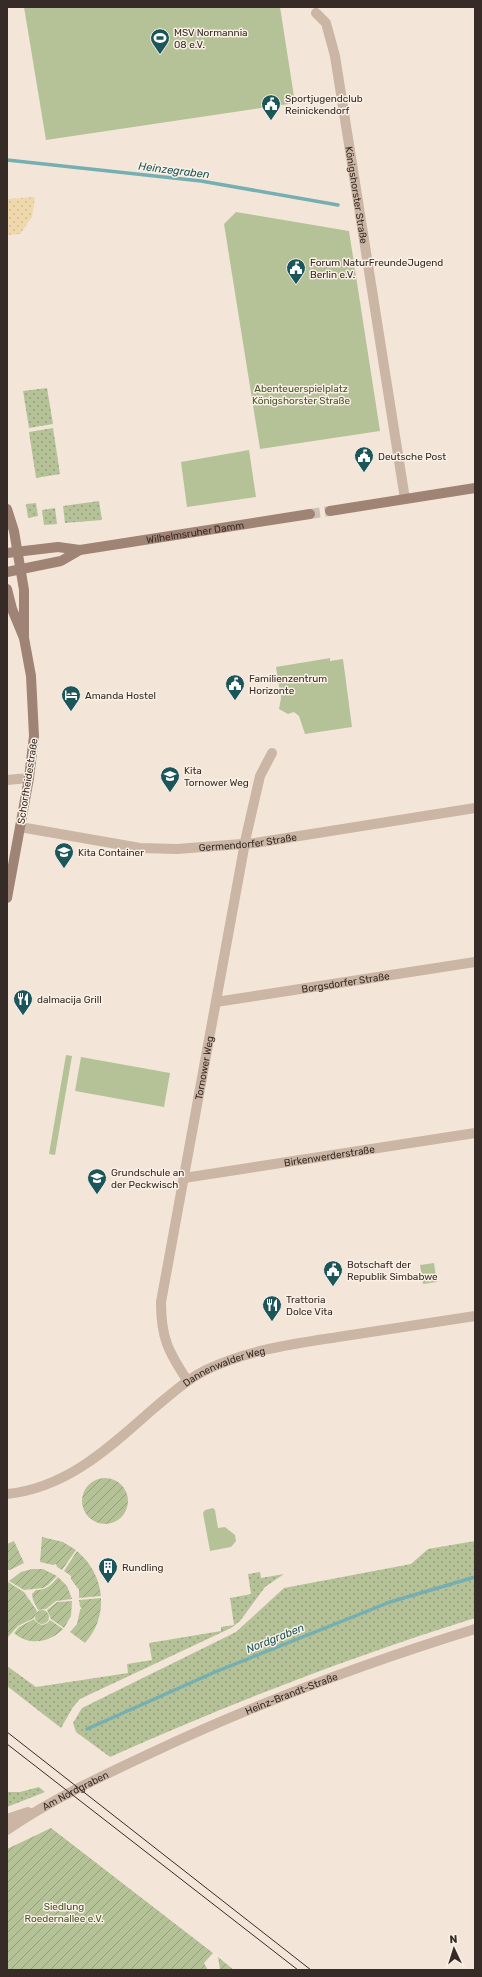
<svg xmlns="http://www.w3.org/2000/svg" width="482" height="1977" viewBox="0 0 482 1977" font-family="Rubik,sans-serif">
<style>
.grass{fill:url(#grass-dots)}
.sand{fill:url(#sand-dots)}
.park{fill:#b5c298}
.garden{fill:url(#garden-furrows)}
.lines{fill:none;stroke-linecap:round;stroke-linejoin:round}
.stream{stroke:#76afb1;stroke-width:3.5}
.secondary-tunnel{stroke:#cdc1b5;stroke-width:10;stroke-dasharray:10 5;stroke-linecap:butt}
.street{stroke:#cbb5a4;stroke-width:10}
.secondary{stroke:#9f8475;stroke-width:10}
.tram{stroke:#362b26;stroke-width:1}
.labels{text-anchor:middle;stroke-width:3;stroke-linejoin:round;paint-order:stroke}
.poi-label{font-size:10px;fill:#362b26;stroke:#faf0e5;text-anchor:start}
.street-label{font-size:10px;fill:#362b26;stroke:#faf0e5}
.park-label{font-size:10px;fill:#465629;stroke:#faf0e5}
.water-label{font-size:11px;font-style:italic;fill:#1a565a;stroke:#faf0e5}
</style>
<defs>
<pattern id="grass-dots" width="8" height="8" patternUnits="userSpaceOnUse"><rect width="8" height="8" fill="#b5c298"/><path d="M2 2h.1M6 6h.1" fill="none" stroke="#949e7c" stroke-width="1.8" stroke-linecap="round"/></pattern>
<pattern id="sand-dots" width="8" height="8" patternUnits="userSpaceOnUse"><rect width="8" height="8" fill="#f0d8ad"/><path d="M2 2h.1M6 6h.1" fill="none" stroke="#ceba95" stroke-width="1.8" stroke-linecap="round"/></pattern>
<pattern id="garden-furrows" width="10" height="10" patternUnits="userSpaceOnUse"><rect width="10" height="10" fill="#b5c298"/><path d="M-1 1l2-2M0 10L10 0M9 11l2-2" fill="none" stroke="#949e7c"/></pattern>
</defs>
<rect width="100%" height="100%" fill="#f3e6d9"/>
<g class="grass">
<path d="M47,388L53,424L29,428L23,391Z"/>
<path d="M53,428L60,474L36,478L29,432Z"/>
<path d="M99,501L102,520L65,523L63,506Z"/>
<path d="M36,503L38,516L28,518L26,504Z"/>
<path d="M55,508L57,524L44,525L42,510Z"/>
<path d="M475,1541V1618C350,1657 229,1704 110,1757L76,1732L73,1723L82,1708L236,1632L284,1588L411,1564L428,1549Z"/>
<path d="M260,1572L261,1578L284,1574L265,1587L240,1621L231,1628L80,1699L73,1707L61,1728L7,1686V1666L36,1687L128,1673L127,1664L152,1660L149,1643L221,1631V1627L234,1625L230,1598L251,1594L248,1574Z"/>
<path d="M39,1787L45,1792L7,1807V1792H20Z"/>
</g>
<path class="sand" d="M35,197L32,217L20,234L7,235V199Z"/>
<g class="park">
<path d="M24,7H280L295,103L46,140Z"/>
<path d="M236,212L349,231L380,431L260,449L224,224Z"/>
<path d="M249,450L256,497L187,507L181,462Z"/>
<path d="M330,658V661L343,659L352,727L305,734L299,716L294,712L288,714L279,709L281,698L276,667Z"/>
<path d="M66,1055L72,1056L55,1155L49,1154Z"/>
<path d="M81,1057L170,1073L164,1107L75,1091Z"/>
<path d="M434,1263L437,1282L423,1284L420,1265Z"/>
<path d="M213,1508L215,1510L218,1528L225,1527L235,1535L236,1541L231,1547L210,1551L203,1513L205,1510Z"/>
</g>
<g class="garden">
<circle cx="105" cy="1501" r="23"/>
<path d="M42,1537L63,1542L76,1550L62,1570L57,1567L56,1564L53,1565L40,1562Z"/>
<path d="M14,1541L24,1563L10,1570H8L7,1573V1544Z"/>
<path d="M77,1551C91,1563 99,1578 101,1596L79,1598V1590L71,1579V1576L64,1571Z"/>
<path d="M32,1569H43L57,1576L48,1585L43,1588L24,1590L9,1581L21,1572Z"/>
<path d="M58,1577L67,1586L72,1599L56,1601L46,1609L38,1610L33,1600L32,1594L36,1590C47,1590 52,1584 58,1577Z"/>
<path d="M8,1582L24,1592L37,1611L34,1618L18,1626L8,1637Z"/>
<path d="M101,1598C102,1615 96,1631 85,1643L70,1632L77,1624L80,1610L82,1608L80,1607L79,1600Z"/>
<path d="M72,1601L71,1616L64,1628L51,1619L47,1610L57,1602Z"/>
<circle cx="42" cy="1617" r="7"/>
<path d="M34,1619C38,1626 46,1627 50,1620L63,1629C50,1643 28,1646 14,1633L19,1627Z"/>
<path d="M51,1828L213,1953L204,1963L208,1970H7V1849Z"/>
<path d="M218,1957L234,1970H220Z"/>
</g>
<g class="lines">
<g class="stream">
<path d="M7,160L201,181L338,205"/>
<path d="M87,1729L215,1672L390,1602L475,1577"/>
</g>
<path class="secondary-tunnel" d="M310,514L330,511"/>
<g class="street">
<path id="s1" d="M316,13L326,23L335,56L405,499"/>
<path d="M7,780L29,778"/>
<path id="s2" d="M20,827L140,848L177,849L255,843L475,808"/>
<path id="s3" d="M216,1002L475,962"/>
<path id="s4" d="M184,1178L475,1133"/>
<path id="s5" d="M187,1380C168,1351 161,1338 161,1302L246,837L260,776L272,753"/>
<path id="s6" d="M7,1494C67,1488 110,1447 153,1409C170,1395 186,1380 206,1370C247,1350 293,1344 338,1337C383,1330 429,1323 475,1316"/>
<path d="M7,1819L28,1812"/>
<path id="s7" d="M7,1830C52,1799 102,1776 151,1753C255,1704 365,1663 475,1629"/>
</g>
<g class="secondary">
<path d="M7,509L14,531L24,590V638L31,676L34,736L29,778L7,898"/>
<path d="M330,511L475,488"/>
<path id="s8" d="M7,553L58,547L80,550L310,514"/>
<path d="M7,572L61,561L80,550"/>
<path d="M7,589L12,609L24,638"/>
</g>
<g class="tram">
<path d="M7,1732L311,1970"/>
<path d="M7,1744L298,1970"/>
</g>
</g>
<defs>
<g id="stadium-pin" transform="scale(1)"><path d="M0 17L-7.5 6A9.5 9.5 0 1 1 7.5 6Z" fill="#1a565a" stroke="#faf0e5"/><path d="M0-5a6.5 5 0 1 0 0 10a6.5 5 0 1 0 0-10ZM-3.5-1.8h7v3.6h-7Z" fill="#fff"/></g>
<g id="civic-pin" transform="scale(1)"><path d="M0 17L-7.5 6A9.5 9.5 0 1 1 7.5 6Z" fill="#1a565a" stroke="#faf0e5"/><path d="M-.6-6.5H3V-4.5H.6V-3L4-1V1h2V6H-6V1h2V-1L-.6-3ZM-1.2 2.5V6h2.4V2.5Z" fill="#fff"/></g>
<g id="hotel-pin" transform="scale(1)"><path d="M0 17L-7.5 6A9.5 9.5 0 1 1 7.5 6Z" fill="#1a565a" stroke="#faf0e5"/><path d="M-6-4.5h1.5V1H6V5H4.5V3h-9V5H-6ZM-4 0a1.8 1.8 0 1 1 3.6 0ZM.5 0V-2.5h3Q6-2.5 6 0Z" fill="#fff"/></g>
<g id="school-pin" transform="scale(1)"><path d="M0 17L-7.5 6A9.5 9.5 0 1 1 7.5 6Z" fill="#1a565a" stroke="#faf0e5"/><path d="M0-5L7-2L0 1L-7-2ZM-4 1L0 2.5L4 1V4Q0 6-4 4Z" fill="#fff"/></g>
<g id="restaurant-pin" transform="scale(1)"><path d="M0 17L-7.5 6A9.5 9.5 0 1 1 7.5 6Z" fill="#1a565a" stroke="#faf0e5"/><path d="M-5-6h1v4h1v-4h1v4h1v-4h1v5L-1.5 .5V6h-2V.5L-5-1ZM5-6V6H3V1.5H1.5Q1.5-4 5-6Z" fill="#fff"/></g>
<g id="building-pin" transform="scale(1)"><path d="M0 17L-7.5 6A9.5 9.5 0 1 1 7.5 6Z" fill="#1a565a" stroke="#faf0e5"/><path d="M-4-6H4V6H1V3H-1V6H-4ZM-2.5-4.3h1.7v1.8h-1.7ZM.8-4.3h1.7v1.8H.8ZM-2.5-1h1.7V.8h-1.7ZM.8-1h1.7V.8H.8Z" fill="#fff"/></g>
</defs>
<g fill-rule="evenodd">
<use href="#stadium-pin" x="160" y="38"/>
<use href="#civic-pin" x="271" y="104"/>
<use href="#civic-pin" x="296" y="268"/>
<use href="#civic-pin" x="364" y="456"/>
<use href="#civic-pin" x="235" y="684"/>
<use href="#hotel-pin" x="71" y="695"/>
<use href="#school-pin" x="170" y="776"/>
<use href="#school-pin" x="64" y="852"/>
<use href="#restaurant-pin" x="23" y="999"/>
<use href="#school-pin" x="97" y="1178"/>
<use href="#civic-pin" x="333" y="1270"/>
<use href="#restaurant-pin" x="272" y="1305"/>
<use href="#building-pin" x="108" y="1567"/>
</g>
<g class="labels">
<g class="poi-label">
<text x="174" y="36">MSV Normannia<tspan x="174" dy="12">08 e.V.</tspan></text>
<text x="285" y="102">Sportjugendclub<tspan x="285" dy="12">Reinickendorf</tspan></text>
<text x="310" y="266">Forum NaturFreundeJugend<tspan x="310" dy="12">Berlin e.V.</tspan></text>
<text x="378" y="460">Deutsche Post</text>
<text x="249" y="682">Familienzentrum<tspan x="249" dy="12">Horizonte</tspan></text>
<text x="85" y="699">Amanda Hostel</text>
<text x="184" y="774">Kita<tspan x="184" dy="12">Tornower Weg</tspan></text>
<text x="78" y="856">Kita Container</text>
<text x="37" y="1003">dalmacija Grill</text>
<text x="111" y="1176">Grundschule an<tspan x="111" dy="12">der Peckwisch</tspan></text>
<text x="347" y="1268">Botschaft der<tspan x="347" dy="12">Republik Simbabwe</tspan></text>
<text x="286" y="1303">Trattoria<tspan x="286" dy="12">Dolce Vita</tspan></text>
<text x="122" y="1571">Rundling</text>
</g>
<g class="street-label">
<text dy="4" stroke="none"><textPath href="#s1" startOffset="189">Königshorster Straße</textPath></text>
<text dy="4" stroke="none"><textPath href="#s8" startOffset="190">Wilhelmsruher Damm</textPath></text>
<text transform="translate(27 781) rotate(-81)" y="4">Schorfheidestraße</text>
<text dy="4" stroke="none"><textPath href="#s2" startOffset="230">Germendorfer Straße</textPath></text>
<text dy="4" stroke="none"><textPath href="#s3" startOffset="131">Borgsdorfer Straße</textPath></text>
<text dy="4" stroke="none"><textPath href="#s5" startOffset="322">Tornower Weg</textPath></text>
<text dy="4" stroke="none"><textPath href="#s4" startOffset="147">Birkenwerderstraße</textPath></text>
<text dy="4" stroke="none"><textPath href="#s6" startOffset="256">Dannenwalder Weg</textPath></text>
<text dy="4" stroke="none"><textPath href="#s7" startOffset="316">Heinz-Brandt-Straße</textPath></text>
<text dy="4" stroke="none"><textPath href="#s7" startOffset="79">Am Nordgraben</textPath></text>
</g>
<g class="park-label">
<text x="301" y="392">Abenteuerspielplatz<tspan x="301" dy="12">Königshorster Straße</tspan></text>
<text x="64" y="1910">Siedlung<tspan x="64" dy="12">Roedernallee e.V.</tspan></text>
</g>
<g class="water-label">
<text transform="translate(174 170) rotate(7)" y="4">Heinzegraben</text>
<text transform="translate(275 1638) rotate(-22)" y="4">Nordgraben</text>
</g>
</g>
<rect width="482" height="1977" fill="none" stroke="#362b26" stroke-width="16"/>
<g transform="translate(454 1949) rotate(356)" stroke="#faf0e5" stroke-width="3" paint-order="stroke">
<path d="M0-3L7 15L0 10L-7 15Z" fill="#362b26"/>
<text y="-6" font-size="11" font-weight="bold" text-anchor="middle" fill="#362b26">N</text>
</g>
</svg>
